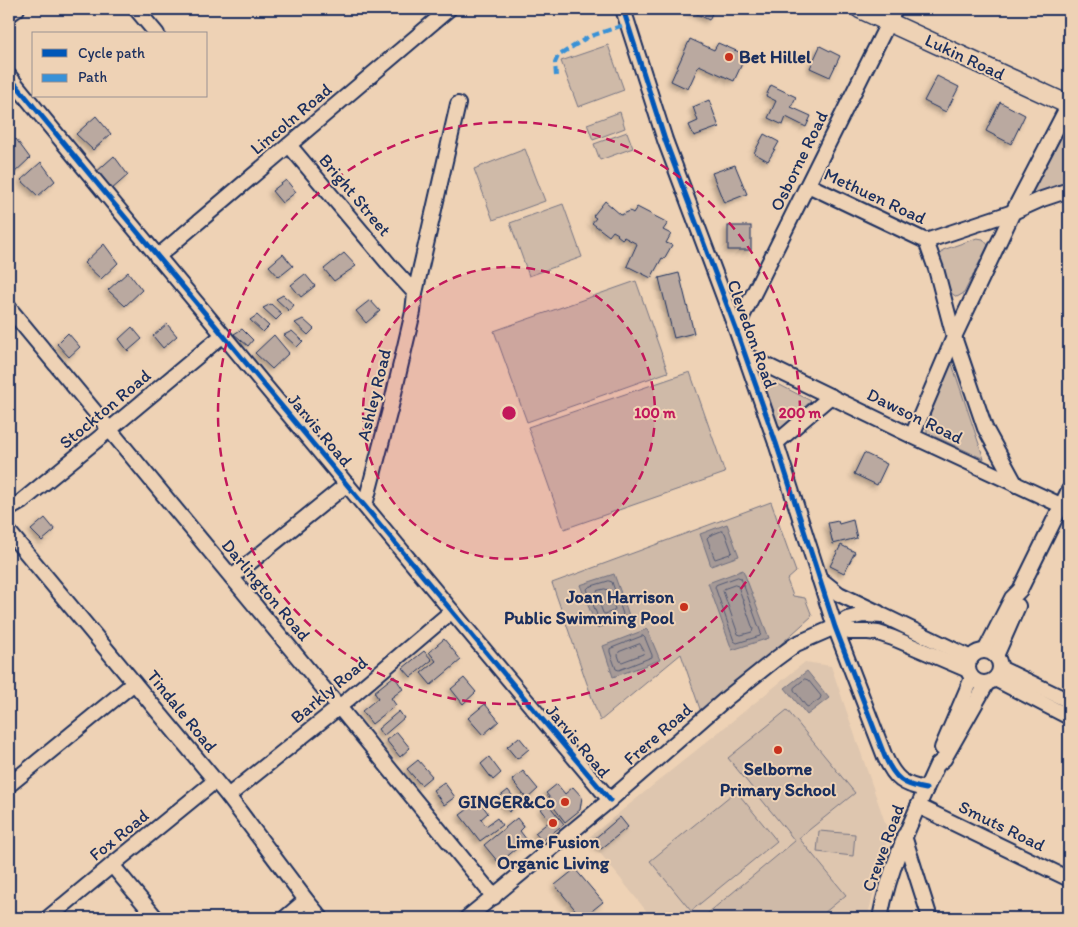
<svg xmlns="http://www.w3.org/2000/svg" width="1078" height="927" viewBox="0 0 1078 927" font-family="Itim,sans-serif">
<style>
.built{fill:#dec6af}
.green{fill:#cfbaa8;stroke:#757483}
.water{fill:#a69a97;stroke:#6e6f80}
.lines{fill:none;stroke-linecap:round;stroke-linejoin:round}
.shore{stroke:#535a75;stroke-width:1}
.building{fill:#baa9a0;stroke:#1b2f5e;filter:url(#shadow)}
.minor-casing{stroke:#1b2f5e;stroke-width:18}
.major-casing{stroke:#1b2f5e;stroke-width:21}
.minor{stroke:#eed2b5;stroke-width:14}
.major{stroke:#eed2b5;stroke-width:18}
.quiet{stroke:#3891d7;stroke-width:4;stroke-dasharray:8 4;stroke-linecap:butt}
.cycleway-casing{stroke:#eed2b5;stroke-width:8}
.cycleway{stroke:#0057b8;stroke-width:5}
.ring{fill:none;stroke:#c2185b;stroke-width:2.5;stroke-dasharray:9 6}
.poi-dot{fill:#c8321e;stroke:#eed2b5;stroke-width:2}
.labels{text-anchor:middle;stroke-width:4;stroke-linejoin:round;paint-order:stroke}
.poi-label{font-size:18px;font-weight:bold;fill:#1b2f5e;stroke:#eed2b5;text-anchor:end}
.street-label{font-size:18px;fill:#1b2f5e;stroke:#eed2b5}
.centre{fill:#c2185b;stroke:#eed2b5;stroke-width:2.5}
.ring-label{font-size:15px;text-anchor:middle;font-weight:bold;fill:#c2185b;stroke:#eed2b5;stroke-width:4;stroke-linejoin:round;paint-order:stroke}
</style>
<defs>
<filter id="shadow"><feDropShadow dx="-3" dy="3" stdDeviation="2.5" flood-color="#0004"/></filter>
</defs>
<rect width="100%" height="100%" fill="#eed2b5"/>
<filter id="ink" filterUnits="userSpaceOnUse"><feTurbulence type="fractalNoise" baseFrequency=".02" numOctaves="2"/><feDisplacementMap in="SourceGraphic" scale="10" xChannelSelector="R" yChannelSelector="G"/><feConvolveMatrix kernelMatrix="1 2 1 2 8 2 1 2 1" color-interpolation-filters="sRGB"/></filter>
<g filter="url(#ink)">
<path class="built" d="M805,662L831,666L889,834L867,918H652L588,838Z"/>
<g class="green">
<path d="M608,45L624,90L578,107L561,61Z"/>
<path d="M620,112L625,128L593,140L587,124Z"/>
<path d="M627,132L633,148L600,160L594,144Z"/>
<path d="M1063,134H1069V181L1029,198Z"/>
<path d="M525,149L545,201L493,220L474,169Z"/>
<path d="M563,204L582,257L529,276L510,223Z"/>
<path d="M977,238L983,239L988,245L964,293L957,297L951,293L939,260V256L943,250Z"/>
<path d="M636,281L668,372L527,422L494,331Z"/>
<path d="M949,364H952L984,459L927,433V421Z"/>
<path d="M690,372L725,473L564,529L528,427Z"/>
<path d="M774,382L811,401L779,430L765,384Z"/>
<path d="M771,502L796,572L787,580L793,596L805,598L812,616L702,715L681,654L600,721L552,583Z"/>
<path d="M787,710L855,793L799,838L846,895L818,918H702L795,841L728,758Z"/>
<path d="M736,791L777,841L691,911L650,861Z"/>
<path d="M819,831L855,834L853,856L817,852Z"/>
</g>
<g class="water">
<path d="M727,524L739,556L711,566L700,534Z"/>
<path d="M743,570L769,638L732,650L708,583Z"/>
<path d="M614,574L630,618L597,628L580,585Z"/>
<path d="M647,629L660,660L613,677L603,646Z"/>
<path d="M807,671L829,698L807,715L785,688Z"/>
</g>
<g class="lines">
<g class="shore">
<path d="M722,531L725,533L732,552L730,554L715,559L714,557L707,538L709,536Z"/>
<path d="M738,577L741,578L761,633L760,636L737,643L734,641L715,587L716,585Z"/>
<path d="M609,581L612,582L623,614L621,616L601,621L599,620L587,589L589,587Z"/>
<path d="M735,585L738,586L753,629L752,632L741,635L738,634L723,591L724,589Z"/>
<path d="M605,589L608,590L615,609L614,611L605,614L603,613L596,594L597,591Z"/>
<path d="M643,636L645,638L652,655V657L619,670L616,669L610,652V649Z"/>
<path d="M640,644L644,651L643,654L622,662L620,661L618,655L619,652Z"/>
<path d="M805,679L808,680L821,696L820,699L808,707L806,706L794,690V688Z"/>
</g>
</g>
<g class="building">
<path d="M689,9H714L709,20L689,10Z"/>
<path d="M690,39L714,50L718,43L746,55L734,81L699,65L688,89L671,81Z"/>
<path d="M820,46L840,56L830,77L810,68Z"/>
<path d="M937,76L959,87L946,112L924,101Z"/>
<path d="M771,85L796,97L791,107L811,116L806,127L786,117L783,125L768,118L776,101L766,96Z"/>
<path d="M709,100L719,127L694,136L689,125L698,121L693,107Z"/>
<path d="M1000,102L1025,115L1011,144L986,131Z"/>
<path d="M96,116L111,134L93,150L76,134Z"/>
<path d="M764,134L779,142L768,161L754,153Z"/>
<path d="M16,139L30,158L13,174L9,170V145Z"/>
<path d="M114,156L128,175L111,190L94,174Z"/>
<path d="M41,162L55,181L38,196L21,180Z"/>
<path d="M735,165L747,194L724,203L712,173Z"/>
<path d="M286,180L296,192L282,203L272,191Z"/>
<path d="M605,201L621,215L630,211L633,213L637,207L668,223L663,230L671,234L666,243L672,245L664,259L662,258L651,278L627,266L637,244L624,237L622,239L617,235L618,234L613,231L609,236L592,223L596,218L593,216Z"/>
<rect x="728" y="226" width="23" height="24"/>
<path d="M104,244L118,263L101,279L84,263Z"/>
<path d="M344,253L356,266L334,281L324,269Z"/>
<path d="M283,254L293,266L279,277L269,266Z"/>
<path d="M128,272L142,290L125,306L108,290Z"/>
<path d="M679,273L694,333L674,338L659,278Z"/>
<path d="M305,274L315,286L301,297L291,285Z"/>
<path d="M283,295L294,305L289,311L276,299Z"/>
<path d="M370,300L380,311L366,323L356,311Z"/>
<path d="M271,304L282,314L276,320L263,308Z"/>
<path d="M257,315L269,326L263,332L250,320Z"/>
<path d="M303,319L314,329L308,335L295,323Z"/>
<path d="M167,324L177,336L163,348L153,336Z"/>
<path d="M132,327L142,339L128,351L119,339Z"/>
<path d="M242,329L253,340L248,346L234,334Z"/>
<path d="M292,331L303,341L297,347L284,335Z"/>
<path d="M68,333L80,347L69,357L57,344Z"/>
<path d="M274,335L289,353L272,369L255,353Z"/>
<path d="M864,453L887,464L877,485L854,474Z"/>
<path d="M45,518L55,530L42,541L31,530Z"/>
<path d="M853,520L857,538L833,544L828,523L838,521L839,524Z"/>
<path d="M841,545L855,552L844,573L830,566Z"/>
<path d="M444,639L461,660L431,685L421,673L436,661L429,652Z"/>
<path d="M424,651L432,660L411,677L403,668Z"/>
<path d="M394,676L403,689L391,698L396,705L372,724L362,711L378,698L374,692Z"/>
<path d="M464,678L476,692L463,704L451,689Z"/>
<path d="M485,704L499,721L483,735L468,718Z"/>
<path d="M399,711L404,718L383,736L378,729Z"/>
<path d="M397,732L410,748L400,757L386,740Z"/>
<path d="M519,737L529,749L517,759L507,747Z"/>
<path d="M489,757L501,773L493,780L481,764Z"/>
<path d="M418,760L432,776L421,785L407,769Z"/>
<path d="M523,771L538,789L527,799L512,780Z"/>
<path d="M444,782L455,797L444,805L433,790Z"/>
<path d="M557,784L565,794L573,787L582,797L580,810L565,822L552,805L554,803L546,793Z"/>
<path d="M508,790L519,804L509,812L498,798Z"/>
<path d="M479,801L488,813L481,819L486,826L497,818L502,825L480,841L460,815Z"/>
<path d="M548,804L564,824L542,841L535,833L550,821L541,809Z"/>
<path d="M620,817L628,827L601,849L593,840Z"/>
<path d="M517,818L524,827L520,831L527,840L499,863L484,845Z"/>
<path d="M575,869L603,902L583,918H582L555,885Z"/>
<path d="M672,910L679,918H662Z"/>
</g>
<g class="lines">
<g class="minor-casing">
<g id="minor">
<path d="M136,9L157,34"/>
<path d="M623,9L665,140L736,329L776,443L835,627L885,757C895,779 903,785 926,789"/>
<path d="M9,15L17,9"/>
<path d="M9,76C93,180 180,282 265,386C380,524 494,663 610,800"/>
<path d="M289,145L392,268L415,293L413,312L391,406L365,505"/>
<path d="M808,185L926,241"/>
<path d="M157,257L449,9"/>
<path d="M415,293L458,104"/>
<path d="M9,308L339,707L494,897"/>
<path d="M736,329L895,9"/>
<path d="M745,355L912,436L1069,509"/>
<path d="M912,436L954,337L1013,212L1069,104"/>
<path d="M776,443L831,396"/>
<path d="M1016,485L985,428L954,337L936,269L926,241L1013,212L1042,199L1069,190"/>
<path d="M9,509L21,502L109,430L223,335"/>
<path d="M9,532L228,796L306,900L321,918"/>
<path d="M232,577L347,484"/>
<path d="M819,578L839,594L879,613"/>
<path d="M835,627L850,632H868L878,633L893,638L968,670"/>
<path d="M985,651L1012,598L1020,590L1069,490"/>
<circle cx="984" cy="667" r="16"/>
<path d="M996,656L1018,606"/>
<path d="M1000,668L1069,701"/>
<path d="M995,679L1069,717"/>
<path d="M942,748L972,678"/>
<path d="M9,785L134,683"/>
<path d="M228,796L339,707L452,611"/>
<path d="M918,806L1069,879"/>
<path d="M904,836L930,918"/>
<path d="M112,865L156,918"/>
<path d="M48,918L112,865L215,781"/>
<path d="M285,918L306,900"/>
<path d="M467,918L610,800L728,697L777,658L796,644L835,627L847,619L863,615L884,616L971,658"/>
<path d="M880,918C890,864 914,815 937,765L944,759L987,683"/>
</g>
</g>
<g class="major-casing">
<path id="major" d="M860,9L1069,105"/>
</g>
<use href="#minor" class="minor"/>
<use href="#major" class="major"/>
<path class="quiet" d="M556,76L555,63L558,56L588,37L627,24"/>
<g class="cycleway-casing">
<g id="cycleway">
<path d="M623,9L665,140L736,329L776,443L835,627L885,757C895,779 903,785 926,789"/>
<path d="M9,76C93,180 180,282 265,386C380,524 494,663 610,800"/>
</g>
</g>
<use href="#cycleway" class="cycleway"/>
</g>
</g>
<circle cx="509" cy="413" r="146" fill="#c2185b" fill-opacity=".12"/>
<g class="ring">
<circle cx="509" cy="413" r="146"/>
<circle cx="509" cy="413" r="291"/>
</g>
<g class="poi-dot">
<circle cx="729" cy="57" r="5"/>
<circle cx="684" cy="607" r="5"/>
<circle cx="778" cy="750" r="5"/>
<circle cx="565" cy="802" r="5"/>
<circle cx="553" cy="823" r="5"/>
</g>
<g class="labels">
<g class="poi-label">
<text x="739" y="63" text-anchor="start">Bet Hillel</text>
<text x="674" y="603">Joan Harrison<tspan x="674" dy="21">Public Swimming Pool</tspan></text>
<text x="778" y="775" text-anchor="middle">Selborne<tspan x="778" dy="21">Primary School</tspan></text>
<text x="555" y="808">GINGER&amp;Co</text>
<text x="553" y="848" text-anchor="middle">Lime Fusion<tspan x="553" dy="21">Organic Living</tspan></text>
</g>
<g class="street-label">
<text transform="translate(965 57) rotate(25)" y="6">Lukin Road</text>
<text transform="translate(291 119) rotate(-40)" y="6">Lincoln Road</text>
<text transform="translate(799 161) rotate(-64)" y="6">Osborne Road</text>
<text transform="translate(355 195) rotate(50)" y="6">Bright Street</text>
<text transform="translate(875 196) rotate(25)" y="6">Methuen Road</text>
<text transform="translate(752 334) rotate(70)" y="6">Clevedon Road</text>
<text transform="translate(374 395) rotate(-76)" y="6">Ashley Road</text>
<text transform="translate(105 409) rotate(-40)" y="6">Stockton Road</text>
<text transform="translate(915 416) rotate(26)" y="6">Dawson Road</text>
<text transform="translate(320 430) rotate(50)" y="6">Jarvis Road</text>
<text transform="translate(266 590) rotate(50)" y="6">Darlington Road</text>
<text transform="translate(329 690) rotate(-40)" y="6">Barkly Road</text>
<text transform="translate(182 711) rotate(51)" y="6">Tindale Road</text>
<text transform="translate(658 734) rotate(-41)" y="6">Frere Road</text>
<text transform="translate(578 741) rotate(50)" y="6">Jarvis Road</text>
<text transform="translate(1002 826) rotate(26)" y="6">Smuts Road</text>
<text transform="translate(119 835) rotate(-39)" y="6">Fox Road</text>
<text transform="translate(883 848) rotate(-70)" y="6">Crewe Road</text>
</g>
</g>
<circle cx="509" cy="413" r="8" class="centre"/>
<g class="ring-label">
<text x="655" y="418">100 m</text>
<text x="800" y="418">200 m</text>
</g>
<rect width="1078" height="927" fill="none" stroke="#eed2b5" stroke-width="30"/>
<rect x="15" y="15" width="1048" height="897" fill="none" stroke="#1b2f5e" stroke-width="2" filter="url(#ink)"/>
<rect x="32" y="32" width="175" height="65" fill="#eed2b5" stroke="#9a9192"/>
<rect x="42" y="49" width="25" height="8" fill="#0057b8" stroke="#9a9192"/>
<text x="78" y="58" font-size="15" fill="#1b2f5e">Cycle path</text>
<rect x="42" y="74" width="25" height="8" fill="#3891d7" stroke="#9a9192"/>
<text x="78" y="82" font-size="15" fill="#1b2f5e">Path</text>
</svg>
